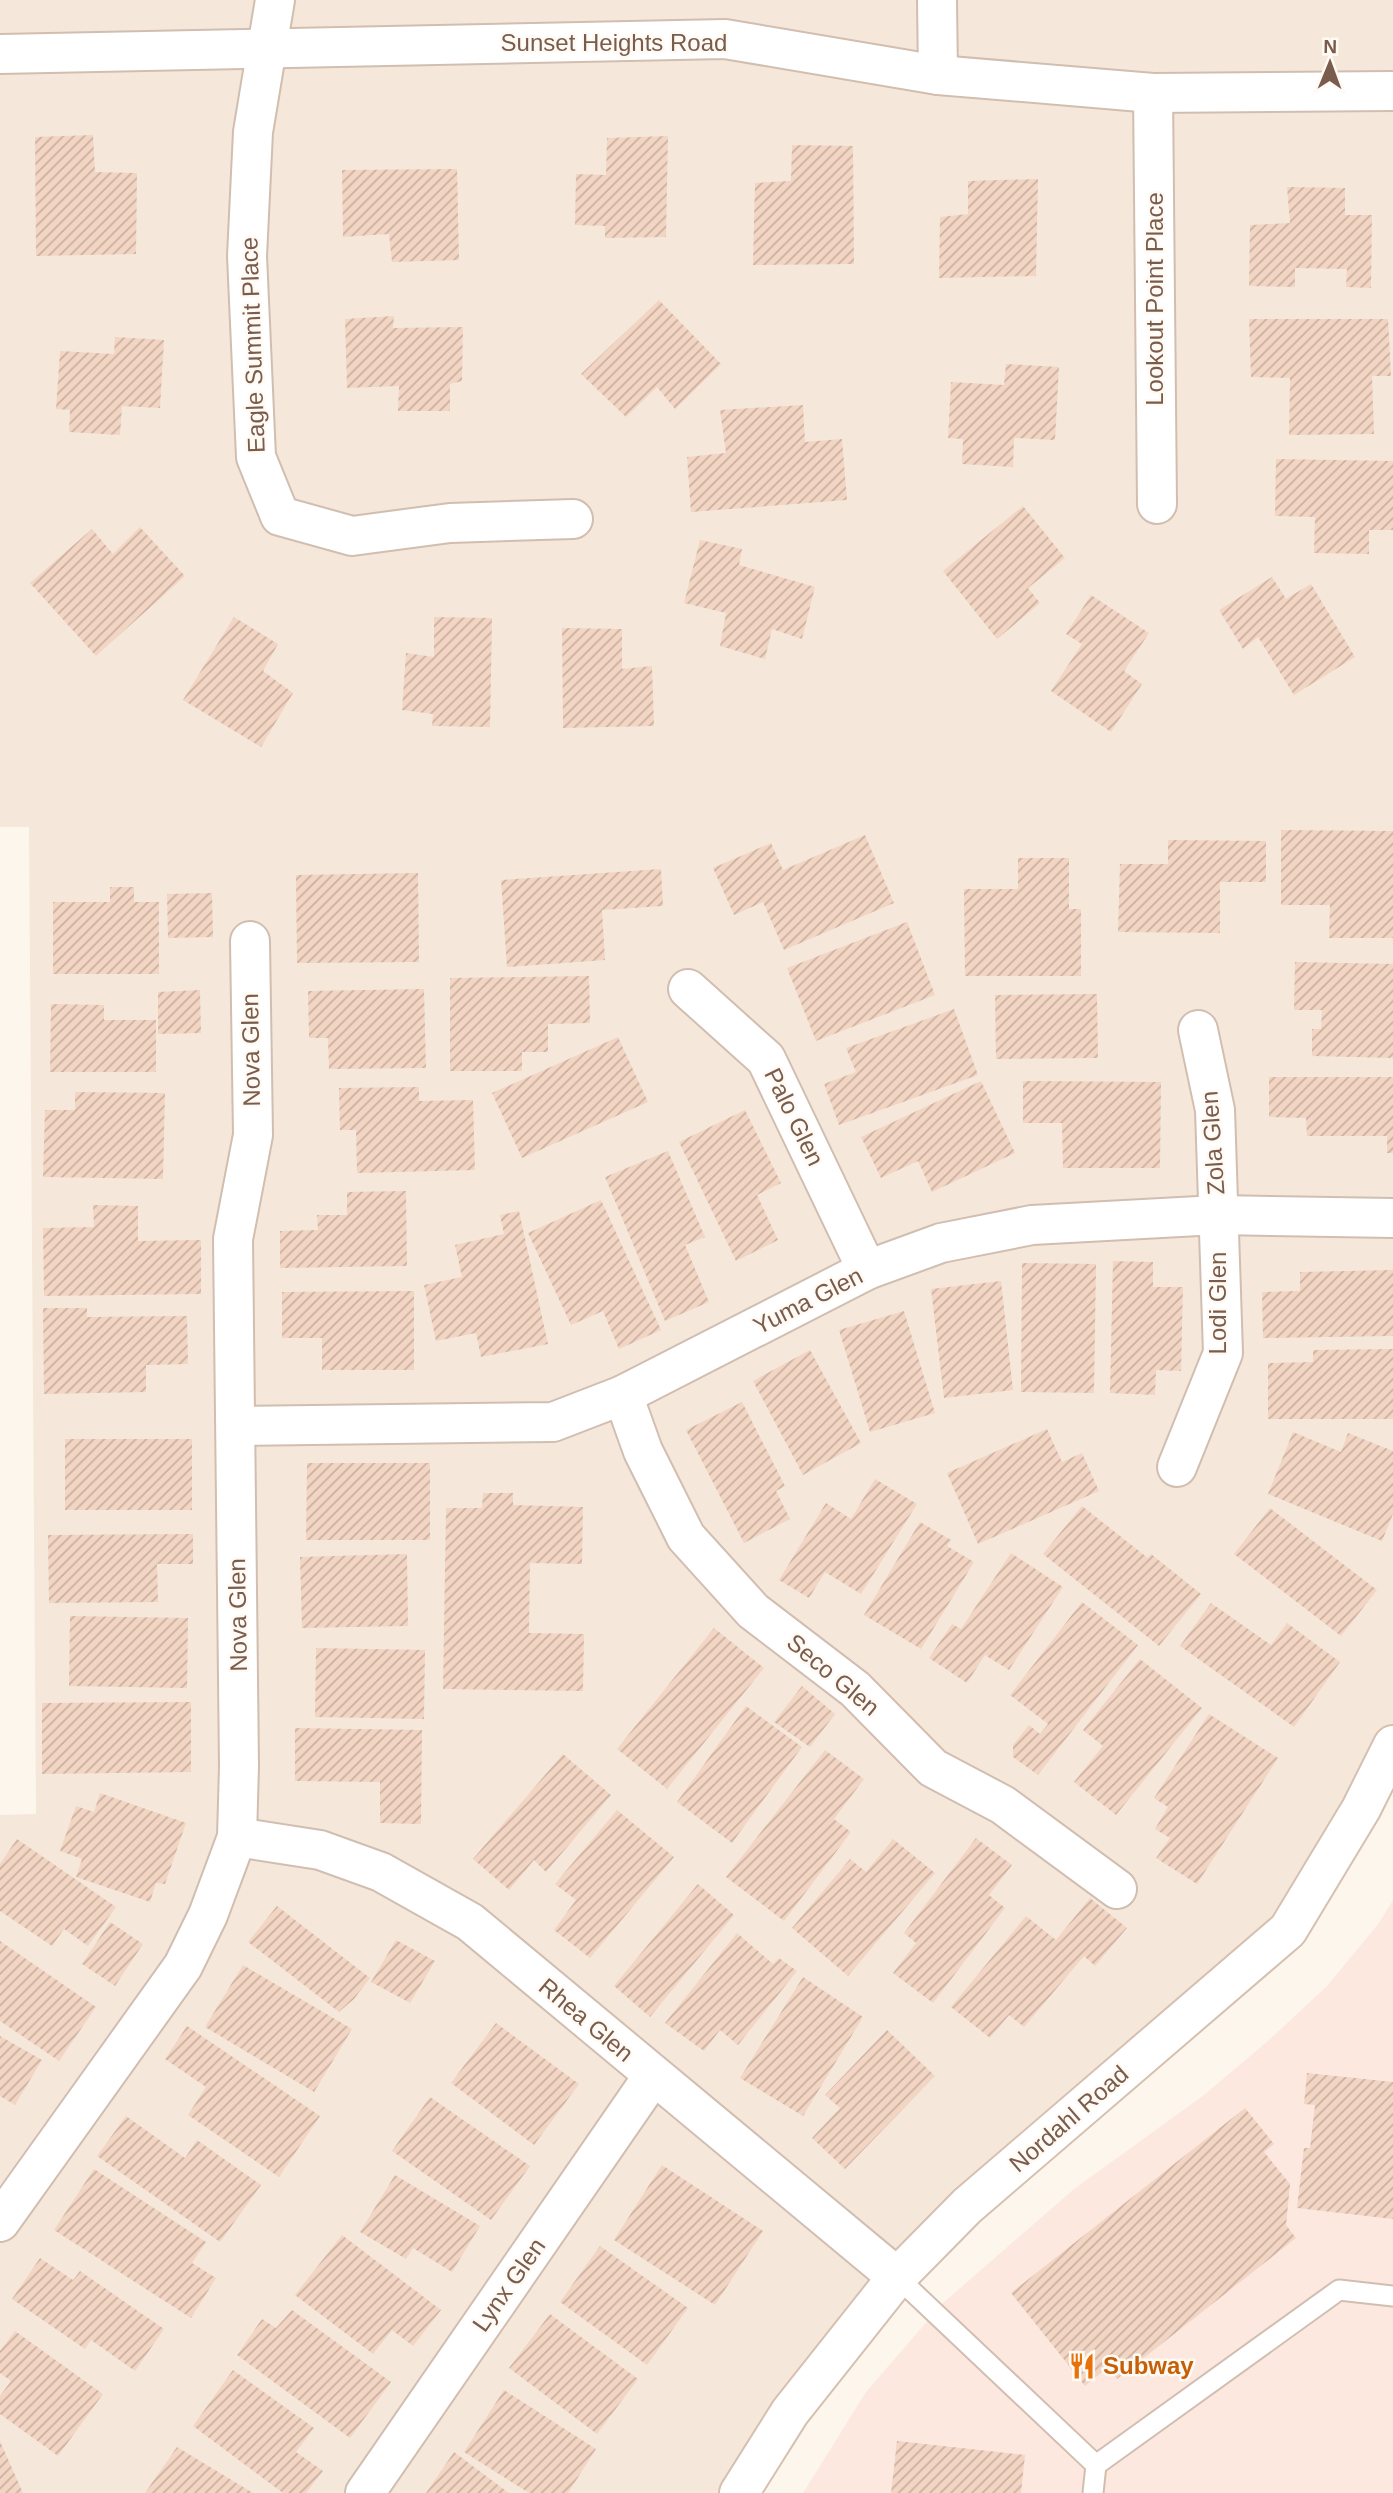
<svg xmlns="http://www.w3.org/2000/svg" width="1393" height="2493" viewBox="0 0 1393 2493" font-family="Arial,sans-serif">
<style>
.residential{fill:#f5e8da}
.commercial{fill:#fde8e0}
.building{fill:url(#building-hatch)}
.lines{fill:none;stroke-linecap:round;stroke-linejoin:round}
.lane-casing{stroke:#d1beb0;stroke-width:23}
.street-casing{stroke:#d1beb0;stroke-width:42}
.secondary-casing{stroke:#d6c0b0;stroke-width:42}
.lane{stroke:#fff;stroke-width:19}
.street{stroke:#fff;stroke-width:38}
.secondary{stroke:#fff;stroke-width:38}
.labels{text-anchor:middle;stroke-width:5;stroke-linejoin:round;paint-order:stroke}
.street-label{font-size:24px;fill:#7a5c4d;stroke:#fffaf3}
.food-label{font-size:24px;font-weight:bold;fill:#c56008;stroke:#fffaf3;text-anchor:start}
</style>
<defs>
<pattern id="building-hatch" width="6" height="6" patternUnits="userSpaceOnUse" patternTransform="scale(1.75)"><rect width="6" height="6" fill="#f3d5c3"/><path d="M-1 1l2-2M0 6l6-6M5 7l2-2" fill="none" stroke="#cab0a1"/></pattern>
</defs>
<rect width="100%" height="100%" fill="#fdf6ec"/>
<path class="residential" d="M0,0H1393V1763L1288,1930L967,2206L740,2493H0V1815L36,1814L29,827H0Z"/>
<path class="commercial" d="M1393,1900V2493H803L866,2392L943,2303L1074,2189L1204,2095L1269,2040L1327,1986L1379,1923Z"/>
<g class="building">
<path d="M93,135L95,172L137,173L136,254L36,256L35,137Z"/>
<path d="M668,136L666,237L605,238V226L575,225L576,174L606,175L607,138Z"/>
<path d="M792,145L853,146L854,264L753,265L755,183L791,181Z"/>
<path d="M457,169L459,260L392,262L389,234L343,237L342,170Z"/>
<path d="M1038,179L1036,276L939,278L940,217L968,214V181Z"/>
<path d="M1287,187L1345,188V215H1372L1371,288L1346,287L1347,269L1295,268V287L1249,286L1250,225L1290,223Z"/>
<path d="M659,300L721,364L675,409L657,387L626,417L581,374Z"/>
<path d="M394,316L393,328L463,327L462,381L450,384V411H398L399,386L347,388L345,319Z"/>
<path d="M1249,319H1388L1391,376H1372L1374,434L1289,435L1290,378L1251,377Z"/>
<path d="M115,337L164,340L160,408L122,406L120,435L69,432L70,410L56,409L60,351L114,354Z"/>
<path d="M1006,364L1059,367L1055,440L1014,438L1013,467L962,464L963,439L948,438L951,382L1004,385Z"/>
<path d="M803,405L805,442L842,439L847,500L691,512L687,457L726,453L720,410Z"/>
<path d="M1276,459L1393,461V530H1369V554L1314,553L1315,517L1275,516Z"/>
<path d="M1023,506L1065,558L1028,588L1040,603L997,639L943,571Z"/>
<path d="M140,527L185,576L96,656L30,583L92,529L113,554Z"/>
<path d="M700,540L742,549L739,565L815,587L802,639L772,629L765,659L720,646L726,613L684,603Z"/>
<path d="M1272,577L1286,599L1311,584L1355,657L1294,695L1258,637L1243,649L1219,610Z"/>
<path d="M1091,595L1149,633L1124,671L1142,684L1111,732L1051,691L1082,644L1066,634Z"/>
<path d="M234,617L278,644L263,671L293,693L261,747L183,700Z"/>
<path d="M434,617L492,618L490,727L432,726L433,714L402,710L406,653L434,657Z"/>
<path d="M562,628L622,629V669L652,666L654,726L563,728Z"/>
<path d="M1281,830L1393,831V938H1329L1330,905H1281Z"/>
<path d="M865,835L894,903L784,950L763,902L734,915L713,868L771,843L783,870Z"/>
<path d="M1168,840L1266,841V882H1220V933L1118,932L1120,864H1168Z"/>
<path d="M1018,858H1069V909H1081V976H965L964,889H1018Z"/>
<path d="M661,869L663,906L602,910L605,960L507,967L501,880Z"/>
<path d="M418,873L419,962L297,963L296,875Z"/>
<path d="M110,887H134V902H159V974H53V902H110Z"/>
<path d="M212,893L213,937L168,938L167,894Z"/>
<path d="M907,922L935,995L816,1041L787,968Z"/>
<path d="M1295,962L1393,964V1058L1312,1056V1029H1321L1322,1010H1294Z"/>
<path d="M589,976L590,1023L548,1024V1052H522V1071H450V978Z"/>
<path d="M424,989L426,1068L329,1069L328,1038H309L308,991Z"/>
<path d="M200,990L201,1033L158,1034V992Z"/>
<path d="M1097,994L1098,1058L996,1059L995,995Z"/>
<path d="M51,1004L104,1005V1020H156V1072H50Z"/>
<path d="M954,1009L978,1075L839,1125L824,1084L856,1072L846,1048Z"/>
<path d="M618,1037L648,1102L522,1158L492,1093Z"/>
<path d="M1269,1077H1393V1153H1387V1136H1307L1306,1118L1269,1117Z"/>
<path d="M981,1081L1015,1153L932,1192L918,1161L881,1178L861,1137Z"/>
<path d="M1023,1081L1161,1082L1160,1168H1063L1062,1123H1023Z"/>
<path d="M419,1087V1101L473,1100L475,1170L357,1173L356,1130H340L339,1088Z"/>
<path d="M75,1092L165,1093L163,1179L43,1177L45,1110H75Z"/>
<path d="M745,1110L781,1183L757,1195L778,1240L736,1261L679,1142Z"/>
<path d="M668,1151L705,1237L685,1245L709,1302L665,1321L605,1177Z"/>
<path d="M406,1191L407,1266L280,1268V1231L318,1230L317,1215H347V1192Z"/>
<path d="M601,1200L661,1330L619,1349L603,1311L571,1325L528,1233Z"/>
<path d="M93,1205L138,1206V1241L201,1240V1294L44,1296L43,1228L94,1227Z"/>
<path d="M519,1211L548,1344L481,1357L476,1333L436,1341L424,1285L462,1277L455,1245L504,1234L500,1215Z"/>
<path d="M1113,1261L1153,1262V1287H1183L1181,1371L1156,1370L1155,1395L1110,1393Z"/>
<path d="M1022,1263L1096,1264L1094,1393L1021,1392Z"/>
<path d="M1393,1270V1336L1263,1338L1262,1292L1300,1291V1272Z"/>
<path d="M1001,1281L1013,1390L944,1398L931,1289Z"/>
<path d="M414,1291V1370H322V1338H282V1292Z"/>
<path d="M43,1308H87V1317L187,1316L188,1364L146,1365V1392L44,1394Z"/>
<path d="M904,1311L935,1413L870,1432L839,1330Z"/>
<path d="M1393,1349V1419H1268V1363L1313,1362V1350Z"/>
<path d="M810,1350L861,1443L803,1475L753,1381Z"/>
<path d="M742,1402L785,1486L776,1491L790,1519L744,1543L686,1430Z"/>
<path d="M1047,1429L1062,1462L1082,1453L1099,1491L978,1544L947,1473Z"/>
<path d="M1293,1432L1341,1452L1348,1433L1393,1451V1514L1382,1541L1268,1494Z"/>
<rect x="65" y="1439" width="127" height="71"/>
<path d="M307,1463H430V1540H306Z"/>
<path d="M875,1479L917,1504L861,1594L825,1572L809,1598L779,1580L826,1503L851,1519Z"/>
<path d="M483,1493H513V1505L583,1507L582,1564L530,1563L529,1633L584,1634L583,1691L443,1689L446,1508H482Z"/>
<path d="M1082,1506L1148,1558L1151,1554L1201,1594L1159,1646L1043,1554Z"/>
<path d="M1270,1508L1377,1590L1341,1636L1234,1554Z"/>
<path d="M920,1522L951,1540L947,1546L974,1562L921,1649L864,1615Z"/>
<path d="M193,1534V1564H157L158,1602L49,1603L48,1535Z"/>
<path d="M1011,1553L1063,1587L1009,1670L985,1655L967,1683L929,1658L952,1624L961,1629Z"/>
<path d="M407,1554L408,1626L302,1628L300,1557Z"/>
<path d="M1082,1602L1138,1645L1038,1775L1013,1757V1745L1029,1725L1040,1734L1048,1724L1010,1695Z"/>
<path d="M1211,1603L1271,1645L1287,1623L1340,1662L1294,1727L1180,1646Z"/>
<path d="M70,1616L188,1618L187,1688L69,1686Z"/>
<path d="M714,1628L764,1668L667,1789L617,1749Z"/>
<path d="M316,1648L425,1650L424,1719L315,1717Z"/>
<path d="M1140,1659L1202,1708L1116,1815L1074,1782L1103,1746L1083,1730Z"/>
<path d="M802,1686L835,1714L810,1747L774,1722Z"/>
<path d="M191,1702V1772L42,1774V1703Z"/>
<path d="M746,1706L802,1747L732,1843L677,1802Z"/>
<path d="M1209,1714L1278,1758L1197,1884L1156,1858L1170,1838L1155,1829L1168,1807L1154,1798Z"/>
<path d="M295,1728L422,1730L421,1824L380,1823V1782L295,1781Z"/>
<path d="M825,1750L864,1779L834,1819L851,1832L784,1921L726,1877Z"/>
<path d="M563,1754L611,1795L546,1872L534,1860L509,1890L473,1859Z"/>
<path d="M100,1793L186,1823L165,1884L156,1883L150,1902L76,1877L82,1859L60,1851L76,1806L94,1812Z"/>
<path d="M617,1810L674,1857L590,1958L554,1930L576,1900L555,1884Z"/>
<path d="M976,1838L1012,1865L989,1895L1005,1908L933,2003L893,1973L916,1943L904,1933Z"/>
<path d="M17,1839L116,1907L88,1946L64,1929L52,1946L0,1911V1864Z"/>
<path d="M893,1839L935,1873L848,1976L792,1928L850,1859L866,1872Z"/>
<path d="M698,1884L734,1915L650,2017L614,1986Z"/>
<path d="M1090,1898L1127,1928L1095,1966L1084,1956L1024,2027L1009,2015L990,2038L951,2007L1026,1916L1056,1940Z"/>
<path d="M277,1906L370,1978L354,1999L339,2012L248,1942Z"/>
<path d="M110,1922L143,1944L115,1986L82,1964Z"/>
<path d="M737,1933L773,1964L779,1958L797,1971L738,2045L720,2030L704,2051L665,2023Z"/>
<path d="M396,1940L435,1961L410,2003L371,1982Z"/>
<path d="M0,1941L96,2007L59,2061L0,2021Z"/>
<path d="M243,1965L352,2029L314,2092L205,2027Z"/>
<path d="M803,1977L863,2017L803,2116L740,2078Z"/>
<path d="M496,2023L579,2084L534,2145L451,2083Z"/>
<path d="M187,2026L320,2116L279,2177L188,2115L206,2087L165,2059Z"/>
<path d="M887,2030L935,2076L845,2169L812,2138L840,2108L825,2095Z"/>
<path d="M0,2036L42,2060L15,2105L0,2096Z"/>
<path d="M1307,2073L1393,2082V2219L1297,2208L1304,2148H1310L1315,2105L1304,2104Z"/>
<path d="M430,2097L530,2166L491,2220L392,2151Z"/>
<path d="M1245,2108L1274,2144L1264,2152L1290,2184L1286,2225L1296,2238L1117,2379L1108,2367L1085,2386L1011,2293Z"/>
<path d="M126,2116L185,2158L197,2140L261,2185L220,2242L97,2156Z"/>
<path d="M662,2165L763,2231L715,2305L614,2240Z"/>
<path d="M94,2169L206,2242L192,2263L216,2278L191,2318L54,2230Z"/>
<path d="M395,2175L480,2226L452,2272L413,2248L406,2259L360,2232Z"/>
<path d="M342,2235L441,2310L413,2346L392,2330L373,2354L295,2295Z"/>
<path d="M600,2246L688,2308L647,2365L560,2302Z"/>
<path d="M40,2258L73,2280L80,2271L164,2329L135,2371L91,2340L85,2349L12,2299Z"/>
<path d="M292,2310L391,2382L350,2438L237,2355L262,2319L276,2328Z"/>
<path d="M550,2314L638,2379L597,2434L509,2368Z"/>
<path d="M15,2331L103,2394L58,2456L0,2414V2396L11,2381L0,2373V2351Z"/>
<path d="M233,2370L314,2428L296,2452L323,2471L306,2493H283L193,2426Z"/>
<path d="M504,2390L596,2449L568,2493H529L464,2452Z"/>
<path d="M0,2441L23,2493H0Z"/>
<path d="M897,2441L1025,2455L1021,2493H891Z"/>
<path d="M177,2447L253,2493H145Z"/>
<path d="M454,2452L509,2493H426Z"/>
</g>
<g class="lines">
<g class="lane-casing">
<g id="lane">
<path d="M897,2277L1096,2465L1093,2493"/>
<path d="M1096,2465L1339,2290L1393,2296"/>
</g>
</g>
<g class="street-casing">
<g id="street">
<path d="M275,0L253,132L247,256L256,457L280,516L352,536L450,523L573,519"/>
<path d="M937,0L938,75"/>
<path d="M0,54L725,39L938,75L1153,93L1393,91"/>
<path d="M1153,93L1157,504"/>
<path d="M688,989L766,1059L867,1270"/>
<path d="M623,1395L643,1451L686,1537L753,1611L855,1689L933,1768L1003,1805L1117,1889"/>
<path d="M236,1426L553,1422L623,1395L867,1270L941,1243L1032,1225L1217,1215L1393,1218"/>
<path d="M1177,1467L1223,1353L1215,1110L1198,1030"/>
<path d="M237,1837L320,1850L381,1872L470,1922L897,2277"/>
<path d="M0,2222L183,1966L208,1915L237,1837L239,1766L233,1239L253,1135L250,941"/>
<path d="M365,2493L653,2076"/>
</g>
</g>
<g class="secondary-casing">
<path id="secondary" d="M739,2493L790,2412L897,2277L967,2206L1288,1930L1361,1809L1393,1745"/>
</g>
<use href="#lane" class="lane"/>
<use href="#street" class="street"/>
<use href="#secondary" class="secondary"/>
</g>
<defs>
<g id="restaurant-bare" transform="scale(2.1)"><path d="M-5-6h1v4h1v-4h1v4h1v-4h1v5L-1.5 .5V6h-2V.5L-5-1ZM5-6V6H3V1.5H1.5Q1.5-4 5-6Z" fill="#e8710a" stroke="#fffaf3" stroke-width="2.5" paint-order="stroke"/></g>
</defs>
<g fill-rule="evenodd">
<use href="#restaurant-bare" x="1082" y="2366"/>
</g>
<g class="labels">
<g class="street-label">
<text x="614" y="51">Sunset Heights Road</text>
<text transform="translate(1155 299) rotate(-90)" y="8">Lookout Point Place</text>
<text transform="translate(253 345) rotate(-92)" y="8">Eagle Summit Place</text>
<text transform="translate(251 1050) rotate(-91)" y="8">Nova Glen</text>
<text transform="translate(794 1117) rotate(64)" y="8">Palo Glen</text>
<text transform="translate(1213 1143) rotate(-94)" y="8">Zola Glen</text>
<text transform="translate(808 1301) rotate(-27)" y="8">Yuma Glen</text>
<text transform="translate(1218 1303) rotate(-90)" y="8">Lodi Glen</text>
<text transform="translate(238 1615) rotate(-91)" y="8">Nova Glen</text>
<text transform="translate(833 1675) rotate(40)" y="8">Seco Glen</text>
<text transform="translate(586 2020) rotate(40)" y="8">Rhea Glen</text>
<text transform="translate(1069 2119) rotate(-41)" y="8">Nordahl Road</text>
<text transform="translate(509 2285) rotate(-55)" y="8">Lynx Glen</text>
</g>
<g class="food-label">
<text x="1103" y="2374">Subway</text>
</g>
</g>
<g transform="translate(1330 63) rotate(1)" stroke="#fffaf3" stroke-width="5" paint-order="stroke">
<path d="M0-5L12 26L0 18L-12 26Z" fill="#7a5c4d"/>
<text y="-10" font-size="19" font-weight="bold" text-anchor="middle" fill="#7a5c4d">N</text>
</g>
</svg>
